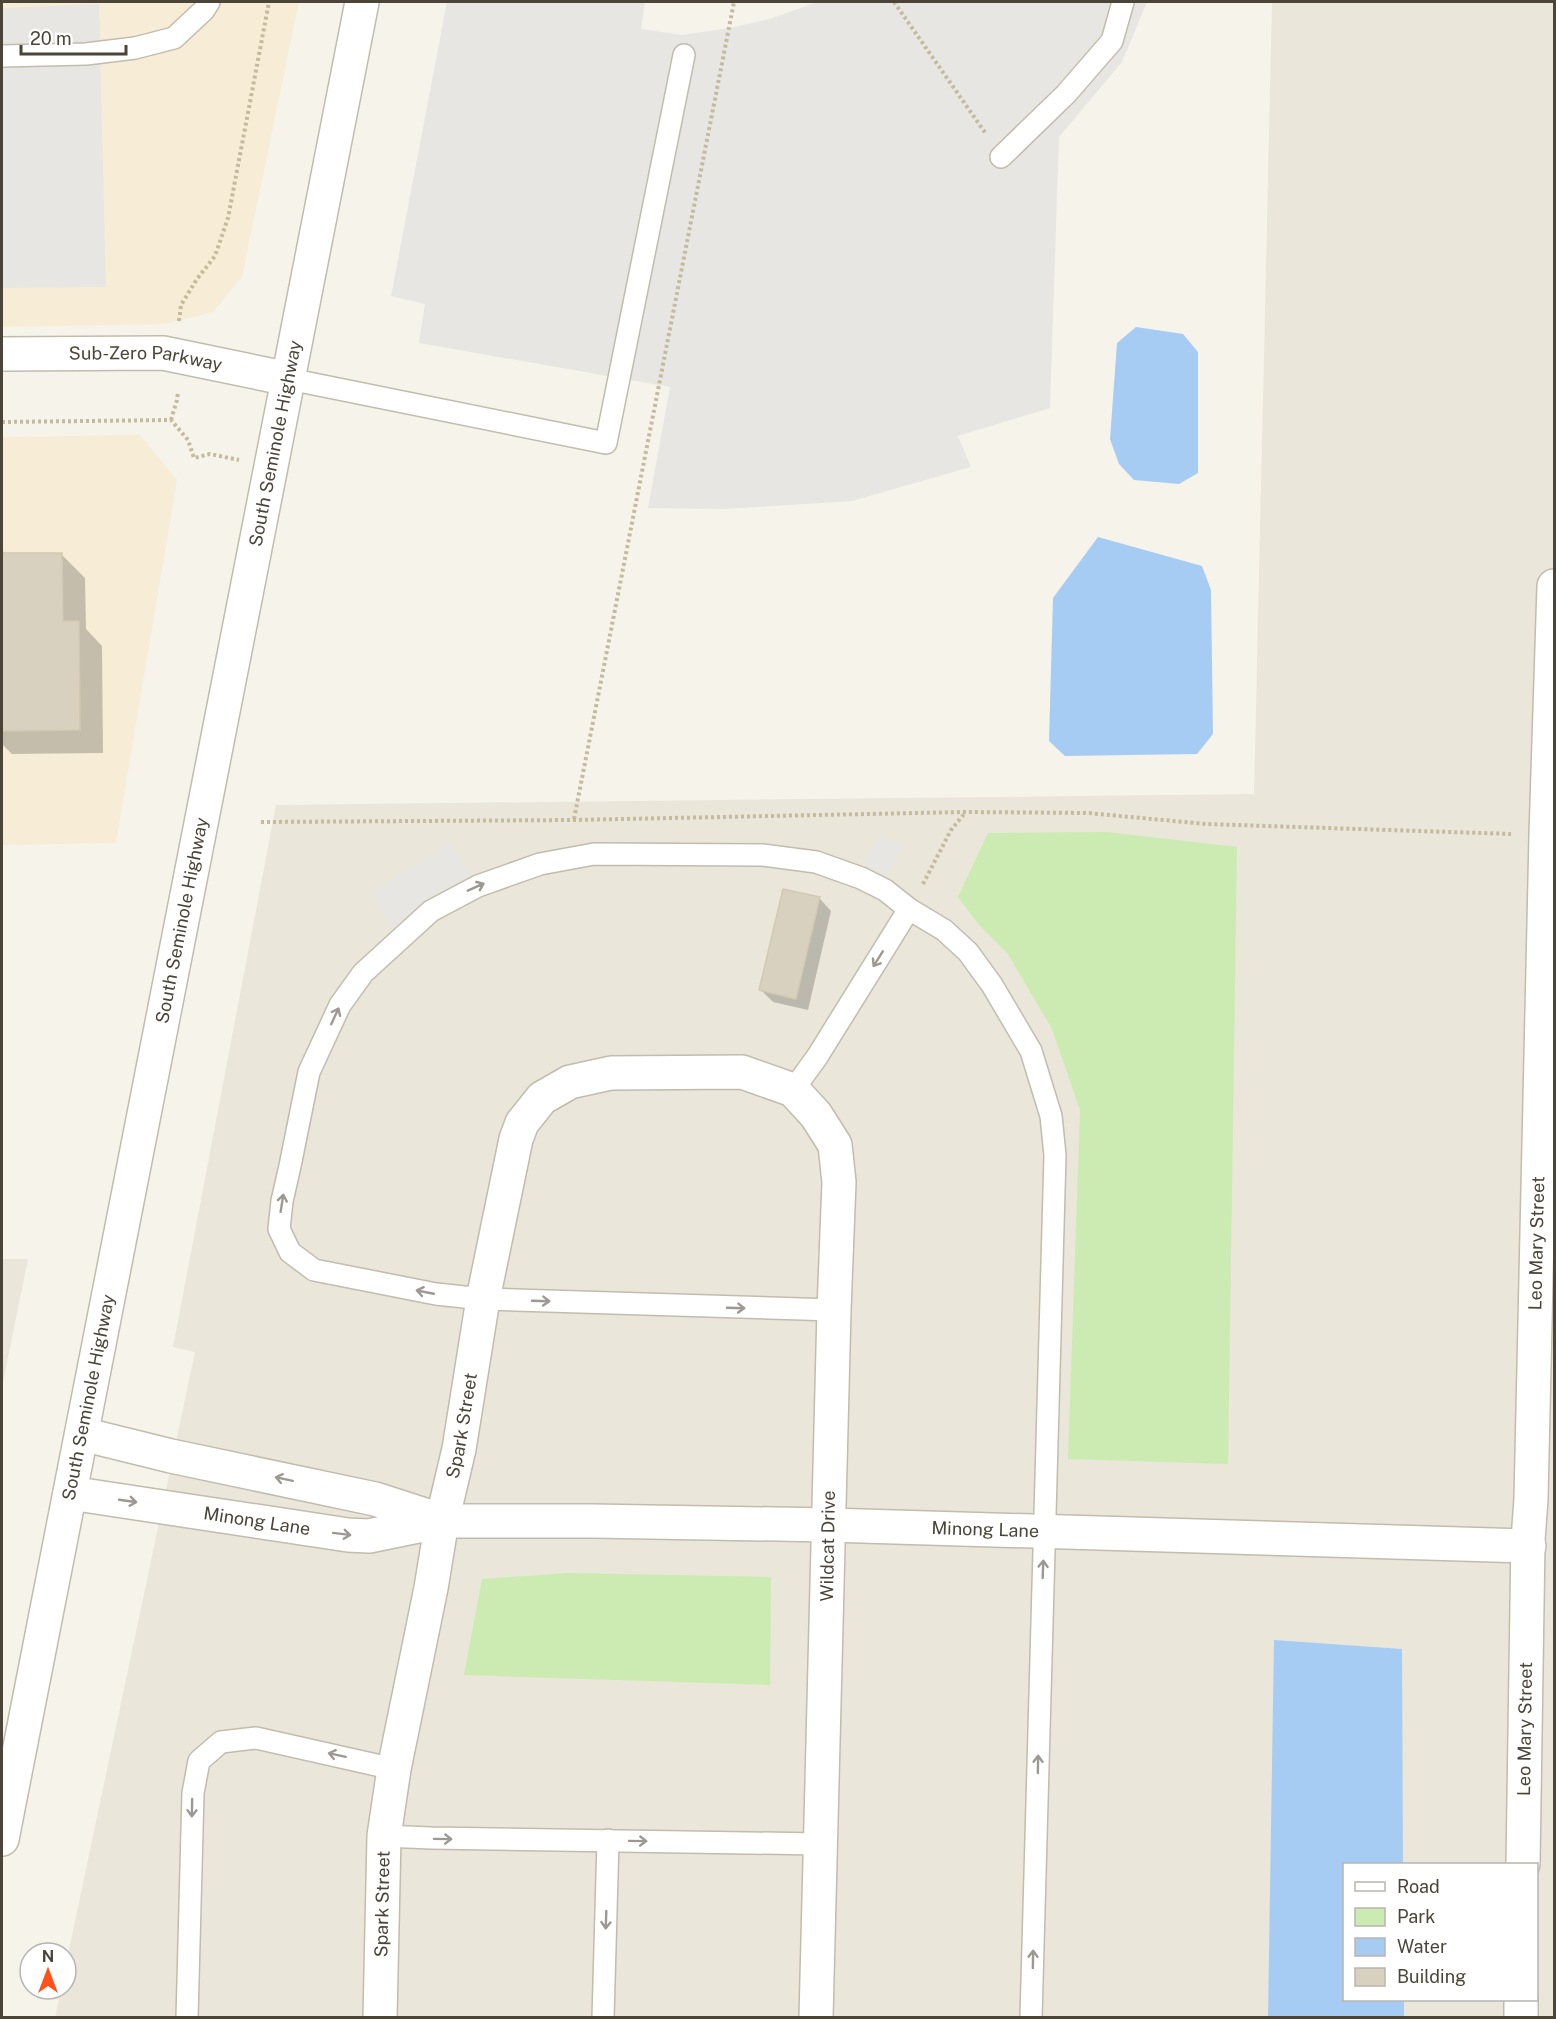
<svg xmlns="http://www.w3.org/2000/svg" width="1556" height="2019" viewBox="0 0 1556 2019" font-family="'Public Sans',sans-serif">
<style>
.residential{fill:#eae6d9;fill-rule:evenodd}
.commercial{fill:#f7edd6}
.green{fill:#ccebb3}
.parking{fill:#e7e6e2}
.water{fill:#a6ccf3}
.shadow{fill:#0003}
.building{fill:#d8d1c0;stroke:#d3c9b2;stroke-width:1.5}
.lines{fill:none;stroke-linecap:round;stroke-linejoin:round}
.service-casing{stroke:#c2bcad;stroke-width:24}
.minor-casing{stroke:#c2bcad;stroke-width:36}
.tertiary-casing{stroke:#c2bcad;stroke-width:36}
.path{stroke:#c4ba9d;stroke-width:4;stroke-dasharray:3 3;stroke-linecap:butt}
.service{stroke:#fff;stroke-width:21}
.minor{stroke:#fff;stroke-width:33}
.tertiary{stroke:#fff;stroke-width:33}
.oneway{stroke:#9b9992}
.labels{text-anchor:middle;stroke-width:5;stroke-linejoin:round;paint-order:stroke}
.street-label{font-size:18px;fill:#4a4538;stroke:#fff}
</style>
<rect width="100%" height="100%" fill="#f6f3eb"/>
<g class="residential">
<path d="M1272,2H1554V2017L55,2018L61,1989H66V1964L195,1352L173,1347L276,805L1254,794ZM1344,1864H1536V2000H1344Z"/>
<path d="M2,1259H28L2,1387Z"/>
</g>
<g class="commercial">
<path d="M2,2H299L242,277L213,312L165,324L2,327Z"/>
<path d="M140,435L177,480L116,843L2,845V437Z"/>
</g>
<g class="green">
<path d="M1107,832L1237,847L1228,1464L1068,1459L1080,1110L1052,1029L1008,954L979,925L958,897L988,833Z"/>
<path d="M568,1573L771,1577L770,1685L464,1675L482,1579Z"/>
</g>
<g class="parking">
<path d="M447,2H645L641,29L682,35L730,28L770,19L817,2H1147L1122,62L1059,137L1050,408L958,436L971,467L852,501L725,509L648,508L670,387L419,343L425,304L391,296Z"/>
<path d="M99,4L106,287L2,288V8Z"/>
<path d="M881,833L904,847L885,882L861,869Z"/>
<path d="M451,843L473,878L430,899L393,928L371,893Z"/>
</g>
<g class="water">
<path d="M1136,327L1183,334L1198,352V473L1179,484L1134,480L1119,464L1110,439L1117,343Z"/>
<path d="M1098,537L1202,566L1211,590L1213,734L1197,754L1065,756L1049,741L1053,598Z"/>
<path d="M1274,1640L1402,1649L1403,1864H1344V2000H1404V2017H1268Z"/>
</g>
<g class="shadow">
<path d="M2,550L6,555L61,554L85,578L86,629L102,646L103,753L12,754L2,744Z"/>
<path d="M820,899L831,911L808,1010L773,1002L761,990Z"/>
</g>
<g class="building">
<path d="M2,553H62L63,621H79L80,730L2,731Z"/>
<path d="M783,889L820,897L796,999L759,990Z"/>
</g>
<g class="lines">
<g class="service-casing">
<g id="service">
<path d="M2,56L86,54L135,48L174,38L204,10L209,2"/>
<path d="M1001,157L1066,94L1112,41L1123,2"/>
<path d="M289,379L606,443L684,55"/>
<path d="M793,1090L817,1057L909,909"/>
<path d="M834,1310L483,1299L436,1294L314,1270L290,1252L279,1229L282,1201L290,1166L309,1072L340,1005L363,973L431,911L478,886L540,864L594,854L762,855L816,862L861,878L885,890L909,909L944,930L968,952L992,985L1031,1051L1051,1116L1055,1155L1031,2018"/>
<path d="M384,1836L431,1838L820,1844"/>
<path d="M187,2018L193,1793L199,1761L221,1742L256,1738L394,1769"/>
<path d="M603,2018L608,1840"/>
</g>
</g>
<g class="minor-casing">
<g id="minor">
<path id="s1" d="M2,354L163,353L289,379"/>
<path d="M82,1434L171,1456L375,1499L440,1520"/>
<path id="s2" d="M70,1493L348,1535L369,1536L442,1521H593L829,1525L1529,1546"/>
<path id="s3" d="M1523,1864L1528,1540L1531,1499L1546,835L1554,586"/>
<path id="s4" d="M380,2018L384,1836L394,1769L431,1588L442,1521L459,1449L483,1299L516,1139L522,1123L542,1098L570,1082L611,1073L742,1072L793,1090L816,1115L835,1145L839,1182L834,1310L816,2018"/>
<path d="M1521,2018V2000"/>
</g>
</g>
<g class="tertiary-casing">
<g id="tertiary">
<path id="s5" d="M2,1839L362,2"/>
</g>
</g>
<g class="path">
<path d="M894,2L986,134"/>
<path d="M179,321L181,305L197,279L215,256L228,218L269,2"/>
<path d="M171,420L177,400L178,392"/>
<path d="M2,422L171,420L188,440L194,458L210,454L239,460"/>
<path d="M574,819L734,2"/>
<path d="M261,822L574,820L965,812L1088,813L1206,824L1511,834"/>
<path d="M923,884L951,830L965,813"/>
</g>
<use href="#service" class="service"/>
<use href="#minor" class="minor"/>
<use href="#tertiary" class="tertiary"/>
</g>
<defs><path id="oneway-shaft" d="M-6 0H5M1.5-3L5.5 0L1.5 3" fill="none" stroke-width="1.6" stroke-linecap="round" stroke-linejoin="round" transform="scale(1.5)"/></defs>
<g class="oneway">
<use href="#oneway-shaft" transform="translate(476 887) rotate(-24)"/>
<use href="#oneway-shaft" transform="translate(878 959) rotate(122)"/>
<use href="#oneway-shaft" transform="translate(335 1016) rotate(-65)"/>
<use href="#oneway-shaft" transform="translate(282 1203) rotate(-81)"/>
<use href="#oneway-shaft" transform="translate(425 1292) rotate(-169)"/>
<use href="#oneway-shaft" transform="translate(541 1301) rotate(2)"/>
<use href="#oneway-shaft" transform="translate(736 1308) rotate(2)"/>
<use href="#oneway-shaft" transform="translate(284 1479) rotate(-168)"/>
<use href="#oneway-shaft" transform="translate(128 1501) rotate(8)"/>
<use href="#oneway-shaft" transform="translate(342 1534) rotate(7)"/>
<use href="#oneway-shaft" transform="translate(1043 1569) rotate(-88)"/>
<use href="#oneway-shaft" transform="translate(337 1755) rotate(-168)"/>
<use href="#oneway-shaft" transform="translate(1038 1764) rotate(-89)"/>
<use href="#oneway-shaft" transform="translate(192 1808) rotate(91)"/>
<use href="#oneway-shaft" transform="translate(443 1839) rotate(1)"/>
<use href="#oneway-shaft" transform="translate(638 1841) rotate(1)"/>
<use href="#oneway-shaft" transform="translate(606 1920) rotate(92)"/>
<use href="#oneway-shaft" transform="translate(1033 1959) rotate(-89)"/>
</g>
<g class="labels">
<g class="street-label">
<text dy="6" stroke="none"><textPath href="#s1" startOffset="144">Sub-Zero Parkway</textPath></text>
<text dy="6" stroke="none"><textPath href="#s5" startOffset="1422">South Seminole Highway</textPath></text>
<text dy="6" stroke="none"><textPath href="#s5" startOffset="936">South Seminole Highway</textPath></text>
<text dy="6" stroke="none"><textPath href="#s3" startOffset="621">Leo Mary Street</textPath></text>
<text dy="6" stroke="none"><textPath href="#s5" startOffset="450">South Seminole Highway</textPath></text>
<text dy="6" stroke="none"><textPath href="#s4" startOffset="600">Spark Street</textPath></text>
<text dy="6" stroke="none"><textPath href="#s2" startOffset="189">Minong Lane</textPath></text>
<text dy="6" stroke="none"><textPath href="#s2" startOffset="920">Minong Lane</textPath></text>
<text transform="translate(828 1546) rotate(-89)" y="6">Wildcat Drive</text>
<text dy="6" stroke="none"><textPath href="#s3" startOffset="135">Leo Mary Street</textPath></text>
<text dy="6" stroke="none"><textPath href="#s4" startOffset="114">Spark Street</textPath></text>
</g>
</g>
<rect width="1556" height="2019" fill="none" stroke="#4a4538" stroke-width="6"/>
<rect x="1343" y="1863" width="195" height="138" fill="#ffffff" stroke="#b7b5af" stroke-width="1.5"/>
<rect x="1355" y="1882" width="30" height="9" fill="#ffffff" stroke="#b7b5af" stroke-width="1.5"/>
<text x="1397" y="1893" font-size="18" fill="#4a4538">Road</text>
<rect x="1355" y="1908" width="30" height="18" fill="#ccebb3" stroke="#b7b5af" stroke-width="1.5"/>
<text x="1397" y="1923" font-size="18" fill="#4a4538">Park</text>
<rect x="1355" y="1938" width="30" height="18" fill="#a6ccf3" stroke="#b7b5af" stroke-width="1.5"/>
<text x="1397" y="1953" font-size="18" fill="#4a4538">Water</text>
<rect x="1355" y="1968" width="30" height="18" fill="#d8d1c0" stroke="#b7b5af" stroke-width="1.5"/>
<text x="1397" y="1983" font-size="18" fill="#4a4538">Building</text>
<g transform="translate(48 1971)"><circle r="28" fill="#ffffff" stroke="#b7b5af" stroke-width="1.5"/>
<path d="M0-4.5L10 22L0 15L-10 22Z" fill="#ff5218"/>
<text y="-9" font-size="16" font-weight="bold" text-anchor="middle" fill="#4a4538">N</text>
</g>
<path d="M21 45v9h105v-9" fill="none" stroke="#4a4538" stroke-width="3"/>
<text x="30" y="45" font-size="18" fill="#4a4538" stroke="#ffffff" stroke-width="4.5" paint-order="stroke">20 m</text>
</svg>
